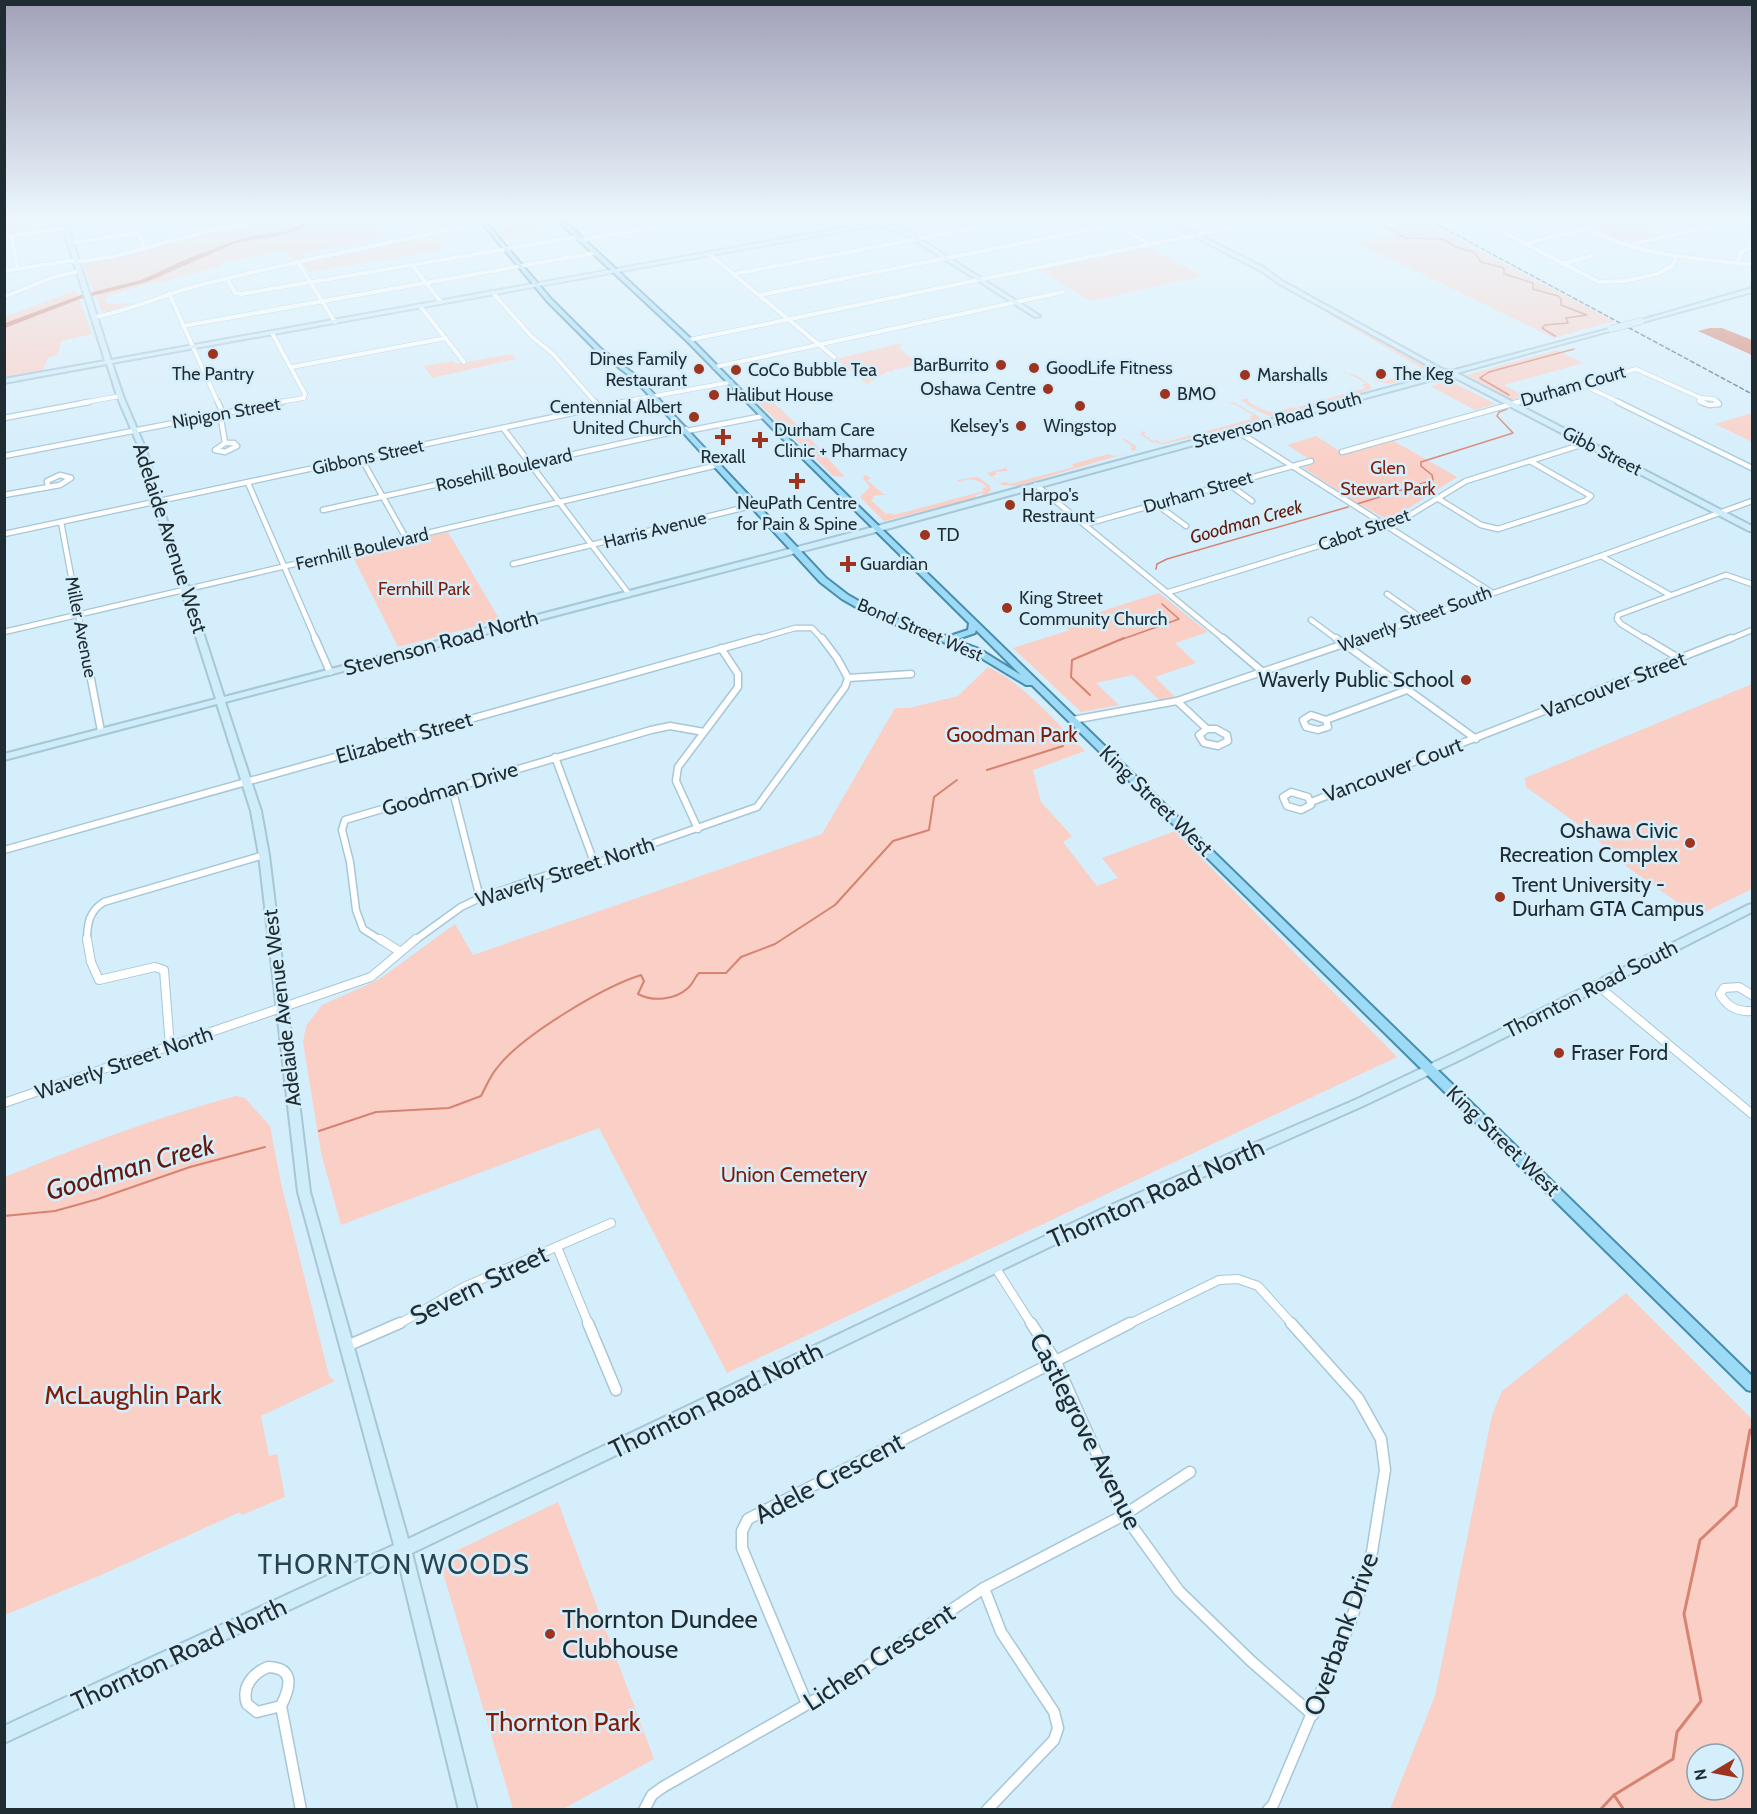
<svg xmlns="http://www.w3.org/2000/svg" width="1757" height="1814" viewBox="0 0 1757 1814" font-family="Cabin,sans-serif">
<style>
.green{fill:#facfc6;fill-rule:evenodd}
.water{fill:#d68371}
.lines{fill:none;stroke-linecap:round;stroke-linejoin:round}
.stream-far2{stroke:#d68371;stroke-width:1.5}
.stream-far1{stroke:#d68371;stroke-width:2}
.stream{stroke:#d68371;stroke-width:3}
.street-far4-casing{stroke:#a7c6d6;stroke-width:5}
.street-far3-casing{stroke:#a7c6d6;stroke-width:7}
.street-far2-casing{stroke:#a7c6d6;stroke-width:9}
.street-far1-casing{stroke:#a7c6d6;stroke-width:10}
.street-casing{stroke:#a7c6d6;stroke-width:13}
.secondary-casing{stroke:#a7c6d6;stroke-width:4}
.primary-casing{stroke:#478dad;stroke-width:4}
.street-far4{stroke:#fff;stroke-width:4}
.street-far3{stroke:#fff;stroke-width:4.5}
.street-far2{stroke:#fff;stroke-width:6}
.street-far1{stroke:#fff;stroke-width:8}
.street{stroke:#fff;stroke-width:10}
.secondary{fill:#ceecfa;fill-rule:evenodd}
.primary{fill:#9ddaf5;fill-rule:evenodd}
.rail{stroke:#5b6c74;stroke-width:1.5;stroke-dasharray:5 2;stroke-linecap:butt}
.secondary-bridge-casing{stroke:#a7c6d6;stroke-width:8;stroke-linecap:butt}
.secondary-bridge{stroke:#ceecfa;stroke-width:6}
.poi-dot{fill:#9d341f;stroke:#d5eefb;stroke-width:2}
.labels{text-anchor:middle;stroke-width:5;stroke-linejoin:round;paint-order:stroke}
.far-poi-label{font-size:18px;fill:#1f2c32;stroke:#d5eefb;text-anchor:start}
.far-street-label{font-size:18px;fill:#1f2c32;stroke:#d5eefb}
.far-park-label{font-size:18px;fill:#7f1c08;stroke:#d5eefb}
.far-water-label{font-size:18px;font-style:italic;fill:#62180a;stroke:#d5eefb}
.street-label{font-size:21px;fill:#1f2c32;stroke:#d5eefb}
.poi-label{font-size:21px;fill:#1f2c32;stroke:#d5eefb;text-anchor:end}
.park-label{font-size:21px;fill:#7f1c08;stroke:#d5eefb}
.near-street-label{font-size:26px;fill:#1f2c32;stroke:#d5eefb}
.near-park-label{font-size:26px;fill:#7f1c08;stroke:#d5eefb}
.near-poi-label{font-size:26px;fill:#1f2c32;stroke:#d5eefb;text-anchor:start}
.near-water-label{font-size:27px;font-style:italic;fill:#62180a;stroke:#d5eefb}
.near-neighbourhood-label{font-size:27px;letter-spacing:1.5px;fill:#284451;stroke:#d5eefb}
</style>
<rect width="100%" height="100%" fill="#d5eefb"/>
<g class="green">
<path d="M4,218H55L58,227L5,236Z"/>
<path d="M293,218H369L384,238L305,253L306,256L293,259L288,256L291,254L280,250L220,264L222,266L158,283L153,282L109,296L105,299L107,304L133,303L103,313L83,264L135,254L217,231Z"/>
<path d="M1372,218H1417L1614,321L1554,338L1358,243L1403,233Z"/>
<path d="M1586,218H1671L1680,221L1643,229L1660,237C1652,239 1640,243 1632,242C1619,241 1591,230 1586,218Z"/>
<path d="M530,224L538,232L504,238L497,229Z"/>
<path d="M433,234L445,249L309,272L303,263L386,247Z"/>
<path d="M1150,248L1202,276L1091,301L1040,270Z"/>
<path d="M76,290L92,334L61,341L58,355L48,358L42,372L5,382V317Z"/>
<path d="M1323,314L1337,315L1437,373L1390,384L1375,381L1356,371L1374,380L1384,381L1401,375L1397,373L1411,375L1425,370L1332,316Z"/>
<path d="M901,343L900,349L921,366L915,365L892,370L893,372L888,371L867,384L836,359Z"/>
<path d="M1557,350L1583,363L1504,385L1524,396L1511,400L1467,375Z"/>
<path d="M512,354L516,359L432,378L424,366L453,361L456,364Z"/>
<path d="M1344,372C1353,373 1367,380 1372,388C1363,394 1286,417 1274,417C1264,416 1250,406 1241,400L1246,398L1250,400L1247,401C1268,414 1271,414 1294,407L1297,409L1299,408L1297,407L1366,388L1362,385L1366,383L1347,373L1344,374Z"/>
<path d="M1450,381L1495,404L1475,410L1430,386Z"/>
<path d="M744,385C772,391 825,456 845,477L833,476L746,391L750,390Z"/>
<path d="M1233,402L1258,416L1260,420L1239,427L1163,444L1152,442L1140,434L1143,431L1146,433L1143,434L1153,441L1157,440L1162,443L1252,419L1250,417L1253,415L1234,404L1228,403Z"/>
<path d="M1752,413V442L1715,424Z"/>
<path d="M1316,436L1344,454L1392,440L1457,477L1398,515L1386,519L1354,501L1301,466L1314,462L1287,445Z"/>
<path d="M1115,438L1125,439L1136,446V450L1017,486L1002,485L987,473L1006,468L1008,471L995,472L997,474L992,476L1000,483L1006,482L1009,484L1074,467L1072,464L1109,454L1114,456L1133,451L1130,448L1133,447L1122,439Z"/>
<path d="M865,475L871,478L867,480L883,494H888L873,496L874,498L871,500L886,514L891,513L894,515L984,491L982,488L987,487C978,479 972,478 960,481L961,483L957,480L978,477L990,486L991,490L985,496L982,493L976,495L977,498L884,521L860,497L870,487L863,478Z"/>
<path d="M448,532L500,620L398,647L352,555Z"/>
<path d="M1159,593L1208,632L1175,643L1196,663L1155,677L1175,697L1159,700L1133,675L1096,683L1119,705L1081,712L1013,648L1070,630L1062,624Z"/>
<path d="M988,667C1026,685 1055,722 1085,751L1033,770L1041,802L1072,836L1063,842L1097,886L1118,878L1102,858L1175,831L1397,1057L727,1373L599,1128L341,1225L321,1153L303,1042L306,1026L322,1005L378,980L455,924L473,955L822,834L895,708H909L958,696Z"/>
<path d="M1752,684V889L1697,916L1626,866L1589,832L1526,787L1525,778Z"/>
<path d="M236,1096L245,1098L270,1126L281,1183L329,1376L335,1381L261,1416L269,1456L277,1454L285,1497L242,1515L240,1512L101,1575L5,1615V1177C81,1146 156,1117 236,1096Z"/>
<path d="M1626,1293L1752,1419V1809H1390L1435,1696L1492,1415L1502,1391ZM1697,1754H1733V1790H1697Z"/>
<path d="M558,1502L654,1759L563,1809H513L439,1559Z"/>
</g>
<g class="water">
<path d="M317,218H334L315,221L288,234L236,243L147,282L80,299L5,328V323L8,322L81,295L141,280L189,258L232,242L257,235L286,231Z"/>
<path d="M1710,328H1722L1752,340V355L1698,331Z"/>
</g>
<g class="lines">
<g class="stream-far2">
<path d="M1367,218L1406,238L1443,239L1456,247L1474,252L1481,262L1504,268V274L1533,283V289L1558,296L1561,299V305L1587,315L1566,318L1568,323L1545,325L1542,328L1555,336"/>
<path d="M1509,395L1480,378L1489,372L1574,349"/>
<path d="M1357,504L1433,480L1432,475L1421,466V462L1513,433L1497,416L1499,412L1507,409"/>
<path d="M1156,569L1157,564L1167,559L1348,507"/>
<path d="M1120,640L1179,619L1162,604"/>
</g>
<g class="stream-far1">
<path d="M1090,695L1071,677L1072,660L1124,638"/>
<path d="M987,770L1063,746"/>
<path d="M319,1131L376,1112L449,1108L481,1096C486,1087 490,1076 497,1068C521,1036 603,987 641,975L644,981L638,994C653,1002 675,1000 688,988C693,984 694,978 699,973H726L741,957L775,944L835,905L893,841L929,830L934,797L957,780"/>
<path d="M4,1216L55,1211L98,1199L190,1167L265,1147"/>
</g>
<g class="stream">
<path d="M1614,1795L1624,1810"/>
<path d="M1600,1810L1614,1795L1673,1759L1677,1732L1701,1701L1684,1614L1700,1540L1736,1506L1750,1430"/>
</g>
<g class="street-far4-casing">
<g id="street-far4">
<path d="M132,218L145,249"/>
<path d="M203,218L207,225"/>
<path d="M1101,218L1150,244"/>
<path d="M1511,218L1526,220V218"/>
<path d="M1578,218C1615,256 1702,258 1752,265"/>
<path d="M559,219L566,218"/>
<path d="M1514,219L1491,226L1599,282L1625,281L1657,274L1672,266L1678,255"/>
<path d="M11,236L18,269"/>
<path d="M4,237L65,228"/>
<path d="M580,240L709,218"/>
<path d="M70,243L137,233"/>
<path d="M1524,244L1588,228"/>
<path d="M1632,244L1752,218"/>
<path d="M709,254L834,357"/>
<path d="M297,261L335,322"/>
<path d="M75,262L112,257L209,231L280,218"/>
<path d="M1737,263L1741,252L1752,247"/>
<path d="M1562,264L1591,256"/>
<path d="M412,265L441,302"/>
<path d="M4,271L75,260"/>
<path d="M734,274L1027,218"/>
<path d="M227,278L235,293L241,294L577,237"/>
<path d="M169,293L218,403"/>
<path d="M493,293L532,337L552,353L596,403"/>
<path d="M760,295L1114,225"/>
<path d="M4,297L51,278L79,271"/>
<path d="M420,306L464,362"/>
<path d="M95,317C132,310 167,293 204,284C297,261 390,242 484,223"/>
<path d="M183,326L594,253"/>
<path d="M272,333L305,394L304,398L274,403"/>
<path d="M689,340L1277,218"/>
<path d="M292,367L446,338"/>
<path d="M715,367L1063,292"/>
<path d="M1581,384L1621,403"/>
<path d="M81,403L120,396"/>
<path d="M617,403L731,382"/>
<path d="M1514,403L1636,369L1701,398"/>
<path d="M1705,403L1699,401L1701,398L1714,399L1718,403"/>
</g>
</g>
<g class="street-far3-casing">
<g id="street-far3">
<path d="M218,402L223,414"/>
<path d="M595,402L599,407"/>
<path d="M1618,402L1752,468"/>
<path d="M1701,402L1709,405L1719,404L1717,402"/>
<path d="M223,414L221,419L225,443"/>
<path d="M4,418L89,402"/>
<path d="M503,428L629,594"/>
<path d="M687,431L763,416"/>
<path d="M1237,431L1491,592"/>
<path d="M225,443H234L237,446L225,452L215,450Z"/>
<path d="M1342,452L1519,402"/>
<path d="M4,456L282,402"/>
<path d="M361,458L406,538"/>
<path d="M248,483L316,640"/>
<path d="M1227,483L1252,501"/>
<path d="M1036,485L1225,640"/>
<path d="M4,495L60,485L71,478L60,475L47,481L48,486"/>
<path d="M1437,498L1481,525L1498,529L1585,501L1591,496L1530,461"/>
<path d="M1156,504L1186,526"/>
<path d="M323,510L686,429"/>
<path d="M61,522L83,640"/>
<path d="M1086,524L1311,461"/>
<path d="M4,534L624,402"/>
<path d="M1601,556L1670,595"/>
<path d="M513,564L755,505"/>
<path d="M1169,592L1400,521L1466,481L1587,443"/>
<path d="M1387,594L1420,617"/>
<path d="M1311,620L1338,640"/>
<path d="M4,632L718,465"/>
<path d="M754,640L795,628H812L823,640"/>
<path d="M1357,640L1601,556L1752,501"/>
<path d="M1647,640L1621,624L1617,619L1618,615L1726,575L1752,584"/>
<path d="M1728,640L1752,630"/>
</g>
</g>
<g class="street-far2-casing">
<g id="street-far2">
<path d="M83,638L101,731"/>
<path d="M315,638L330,672"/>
<path d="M1223,638L1264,673"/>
<path d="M1336,638L1476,739"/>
<path d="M1645,638L1680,659"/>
<path d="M848,678L911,674"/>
<path d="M1177,701L1207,729"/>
<path d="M1311,715L1326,720L1328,727L1318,730L1306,727L1303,720Z"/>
<path d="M1073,720L1177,701L1361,638"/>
<path d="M1326,720L1407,690"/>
<path d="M1207,729H1216L1227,735L1228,741L1218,746L1204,743L1199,735Z"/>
<path d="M555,757L594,862"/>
<path d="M452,788L480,898"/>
<path d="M1291,792L1308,797L1311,805L1301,810L1287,806L1283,797Z"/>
<path d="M1311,802L1731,638"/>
<path d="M698,829L676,781L678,767L738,687V674L721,648"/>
<path d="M4,850L759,638"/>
<path d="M87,941C87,924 89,911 104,902L264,855"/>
<path d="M382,941L363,929L356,910L350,862L342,830L345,820L651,730L670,726L704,732"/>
<path d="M414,941L461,907L480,898L544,876L600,862L757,807L845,687L848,678L837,658L822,638"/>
</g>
</g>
<g class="street-far1-casing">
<g id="street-far1">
<path d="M87,939L91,962L99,980L155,967L164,970L170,1047"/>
<path d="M380,939L399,951"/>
<path d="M1597,985L1752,1114"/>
<path d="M1752,995L1739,987L1724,988L1720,994C1727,1007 1738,1012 1752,1011"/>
<path d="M4,1103L371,977L416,939"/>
<path d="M557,1247L589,1325"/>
<path d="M995,1267L1032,1325"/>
<path d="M397,1325L464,1287L611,1223"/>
<path d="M1127,1325L1219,1280L1238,1279L1258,1286L1293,1325"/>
</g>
</g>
<g class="street-casing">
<g id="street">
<path d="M588,1323L616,1390"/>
<path d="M1031,1323L1055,1360L1124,1515L1179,1591L1251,1661L1313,1715"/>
<path d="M347,1346L400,1323"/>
<path d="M984,1588L1001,1632L1054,1712L1058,1728L1054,1740L987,1810"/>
<path d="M268,1667C296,1668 290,1688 281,1706L257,1712L247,1704C241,1687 253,1673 268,1667Z"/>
<path d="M807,1704L742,1548V1531L748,1519L1130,1323"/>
<path d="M281,1706L301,1810"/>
<path d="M644,1810L652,1795L663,1787L832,1690L984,1588L1124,1515L1190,1472"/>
<path d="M1268,1810L1273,1805L1351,1621L1372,1552L1385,1470L1381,1439L1358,1398L1291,1323"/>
</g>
</g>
<g class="secondary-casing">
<g id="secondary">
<path d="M60,218H65L111,360L871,223L860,218H866L877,221L907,218L884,223L909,232L1040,316L1035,317L905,234L877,225L112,363L123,396L146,450L160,499L224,697L866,529L1443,373L1438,371L1278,283L1263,272L1159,218H1164L1263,267L1282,281L1442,369L1451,371L1613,328V330L1457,373L1752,526V531H1749L1450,375L872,533L225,702L261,811L269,855L310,1192L408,1539L1102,1209L1355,1100L1456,1052L1748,905L1752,904V912L1464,1058L1363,1106L1112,1217L412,1553L477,1810H459L398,1559L4,1743V1726L394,1545L298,1192L259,855L251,811L217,704L4,760V754L216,699L152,499L140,450L117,396L107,364L4,383V379L105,361Z"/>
<path d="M1752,288V292L1643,322L1638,321Z"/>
</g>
</g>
<g class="primary-casing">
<path id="primary" d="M478,218H482L551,299L600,348L639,378L826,578L848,595L876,611L942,636L953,635L968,630L969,623L775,431L687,341L555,218H561L691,339L779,429L1752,1376V1391L1747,1390L1032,685H1026L973,653L870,615L842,599L820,582L635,380L596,350L547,301ZM976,630L1021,675L979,649L955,640L975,633Z"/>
</g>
<use href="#street-far4" class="street-far4"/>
<use href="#street-far3" class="street-far3"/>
<use href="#street-far2" class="street-far2"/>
<use href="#street-far1" class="street-far1"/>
<use href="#street" class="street"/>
<use href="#secondary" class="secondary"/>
<use href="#primary" class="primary"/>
<path class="rail" d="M1425,218L1752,394"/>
<g class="secondary-bridge-casing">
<path id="secondary-bridge" d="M1611,329L1641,321"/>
</g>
<use href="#secondary-bridge" class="secondary-bridge"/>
</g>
<linearGradient id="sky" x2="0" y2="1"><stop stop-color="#a1a0b8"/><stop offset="0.46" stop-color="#ecf7fd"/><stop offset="1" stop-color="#ecf7fd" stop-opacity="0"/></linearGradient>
<rect width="1757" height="472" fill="url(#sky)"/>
<g class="poi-dot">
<circle cx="213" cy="354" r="6"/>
<circle cx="1001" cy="365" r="6"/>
<circle cx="1034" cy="368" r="6"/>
<circle cx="699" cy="369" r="6"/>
<circle cx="736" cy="370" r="6"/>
<circle cx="1381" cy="374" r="6"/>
<circle cx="1245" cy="375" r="6"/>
<circle cx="1048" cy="389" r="6"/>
<circle cx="1165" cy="394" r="6"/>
<circle cx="714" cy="395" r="6"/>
<circle cx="1080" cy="406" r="6"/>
<circle cx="694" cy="417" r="6"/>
<circle cx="1021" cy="426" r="6"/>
<path d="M720 428h6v6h6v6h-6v6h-6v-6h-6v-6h6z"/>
<path d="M757 431h6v6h6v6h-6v6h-6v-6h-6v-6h6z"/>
<path d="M794 472h6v6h6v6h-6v6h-6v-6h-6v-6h6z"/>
<circle cx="1010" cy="505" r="6"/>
<circle cx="925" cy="535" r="6"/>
<path d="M845 555h6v6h6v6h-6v6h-6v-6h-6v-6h6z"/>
<circle cx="1007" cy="608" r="6"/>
<circle cx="1466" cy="680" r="6"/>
<circle cx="1690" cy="843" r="6"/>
<circle cx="1500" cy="897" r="6"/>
<circle cx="1559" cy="1053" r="6"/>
<circle cx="550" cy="1634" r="6"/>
</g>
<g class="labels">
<g class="far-poi-label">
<text x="687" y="365" text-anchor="end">Dines Family<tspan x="687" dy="21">Restaurant</tspan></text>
<text x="989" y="371" text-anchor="end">BarBurrito</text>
<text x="1046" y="374">GoodLife Fitness</text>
<text x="748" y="376">CoCo Bubble Tea</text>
<text x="213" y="380" text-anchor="middle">The Pantry</text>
<text x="1393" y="380">The Keg</text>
<text x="1257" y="381">Marshalls</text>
<text x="1036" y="395" text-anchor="end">Oshawa Centre</text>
<text x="1177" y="400">BMO</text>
<text x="726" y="401">Halibut House</text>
<text x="682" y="413" text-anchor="end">Centennial Albert<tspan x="682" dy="21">United Church</tspan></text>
<text x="1009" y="432" text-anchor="end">Kelsey's</text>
<text x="1080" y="432" text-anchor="middle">Wingstop</text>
<text x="774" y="436">Durham Care<tspan x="774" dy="21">Clinic + Pharmacy</tspan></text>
<text x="723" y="463" text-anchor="middle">Rexall</text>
<text x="1022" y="501">Harpo's<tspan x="1022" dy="21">Restraunt</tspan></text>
<text x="797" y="509" text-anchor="middle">NeuPath Centre<tspan x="797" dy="21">for Pain &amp; Spine</tspan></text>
<text x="937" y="541">TD</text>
<text x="860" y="570">Guardian</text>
<text x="1019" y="604">King Street<tspan x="1019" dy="21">Community Church</tspan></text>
</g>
<g class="far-street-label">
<text transform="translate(1573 386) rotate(-16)" y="6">Durham Court</text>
<text transform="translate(226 413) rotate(-10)" y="6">Nipigon Street</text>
<text transform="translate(1277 420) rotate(-15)" y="6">Stevenson Road South</text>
<text transform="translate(1602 451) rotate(27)" y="6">Gibb Street</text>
<text transform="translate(368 457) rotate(-12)" y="6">Gibbons Street</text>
<text transform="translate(504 470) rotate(-13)" y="6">Rosehill Boulevard</text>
<text transform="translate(1198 492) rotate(-16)" y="6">Durham Street</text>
<text transform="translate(655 530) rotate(-14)" y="6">Harris Avenue</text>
<text transform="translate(1364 530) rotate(-19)" y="6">Cabot Street</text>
<text transform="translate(362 549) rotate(-13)" y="6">Fernhill Boulevard</text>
<text transform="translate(1415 619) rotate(-20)" y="6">Waverly Street South</text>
<text transform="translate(81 627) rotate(79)" y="6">Miller Avenue</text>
<text transform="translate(920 630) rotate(23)" y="6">Bond Street West</text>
</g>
<g class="far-park-label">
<text x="1388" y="474">Glen<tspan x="1388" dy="21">Stewart Park</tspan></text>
<text x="424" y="595">Fernhill Park</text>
</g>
<g class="far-water-label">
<text transform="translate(1246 522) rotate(-16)" y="6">Goodman Creek</text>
</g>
<g class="street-label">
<text transform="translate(170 538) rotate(72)" y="7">Adelaide Avenue West</text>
<text transform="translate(441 643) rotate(-15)" y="7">Stevenson Road North</text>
<text transform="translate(1614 685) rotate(-21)" y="7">Vancouver Street</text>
<text transform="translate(404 738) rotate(-16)" y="7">Elizabeth Street</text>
<text transform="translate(1393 770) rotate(-21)" y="7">Vancouver Court</text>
<text transform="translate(450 789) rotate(-17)" y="7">Goodman Drive</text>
<text transform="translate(1156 801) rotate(44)" y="7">King Street West</text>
<text transform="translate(565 872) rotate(-18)" y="7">Waverly Street North</text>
<text transform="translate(1591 989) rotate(-27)" y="7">Thornton Road South</text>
<text transform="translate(282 1008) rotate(-97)" y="7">Adelaide Avenue West</text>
<text transform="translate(124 1063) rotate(-19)" y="7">Waverly Street North</text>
<text transform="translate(1503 1141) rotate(44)" y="7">King Street West</text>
</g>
<g class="poi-label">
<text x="1454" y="687">Waverly Public School</text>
<text x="1678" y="838">Oshawa Civic<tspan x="1678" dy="24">Recreation Complex</tspan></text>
<text x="1512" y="892" text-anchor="start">Trent University -<tspan x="1512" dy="24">Durham GTA Campus</tspan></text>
<text x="1571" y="1060" text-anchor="start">Fraser Ford</text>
</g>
<g class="park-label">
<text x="1012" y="742">Goodman Park</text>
<text x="794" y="1182">Union Cemetery</text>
</g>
<g class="near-street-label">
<text transform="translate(1156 1193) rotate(-24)" y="9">Thornton Road North</text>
<text transform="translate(479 1285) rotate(-26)" y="9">Severn Street</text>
<text transform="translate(716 1400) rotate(-26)" y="9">Thornton Road North</text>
<text transform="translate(1086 1431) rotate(63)" y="9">Castlegrove Avenue</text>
<text transform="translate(829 1478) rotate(-28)" y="9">Adele Crescent</text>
<text transform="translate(1341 1634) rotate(-70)" y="9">Overbank Drive</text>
<text transform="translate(179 1654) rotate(-25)" y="9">Thornton Road North</text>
<text transform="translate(879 1657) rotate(-33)" y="9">Lichen Crescent</text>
</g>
<g class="near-park-label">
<text x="133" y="1404">McLaughlin Park</text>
<text x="563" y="1731">Thornton Park</text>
</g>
<g class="near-poi-label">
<text x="562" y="1628">Thornton Dundee<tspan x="562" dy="30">Clubhouse</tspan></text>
</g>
<g class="near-water-label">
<text transform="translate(130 1168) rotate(-16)" y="9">Goodman Creek</text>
</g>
<g class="near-neighbourhood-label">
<text x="394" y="1574">THORNTON WOODS</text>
</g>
</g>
<rect width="1757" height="1814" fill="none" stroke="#1f2c32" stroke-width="12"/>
<g transform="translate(1715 1772) rotate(260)"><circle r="28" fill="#d5eefb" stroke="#8ca0ab" stroke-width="1.5"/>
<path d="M0-4.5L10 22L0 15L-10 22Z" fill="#9d341f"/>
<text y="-9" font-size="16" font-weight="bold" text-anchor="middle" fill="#1f2c32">N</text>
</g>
</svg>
